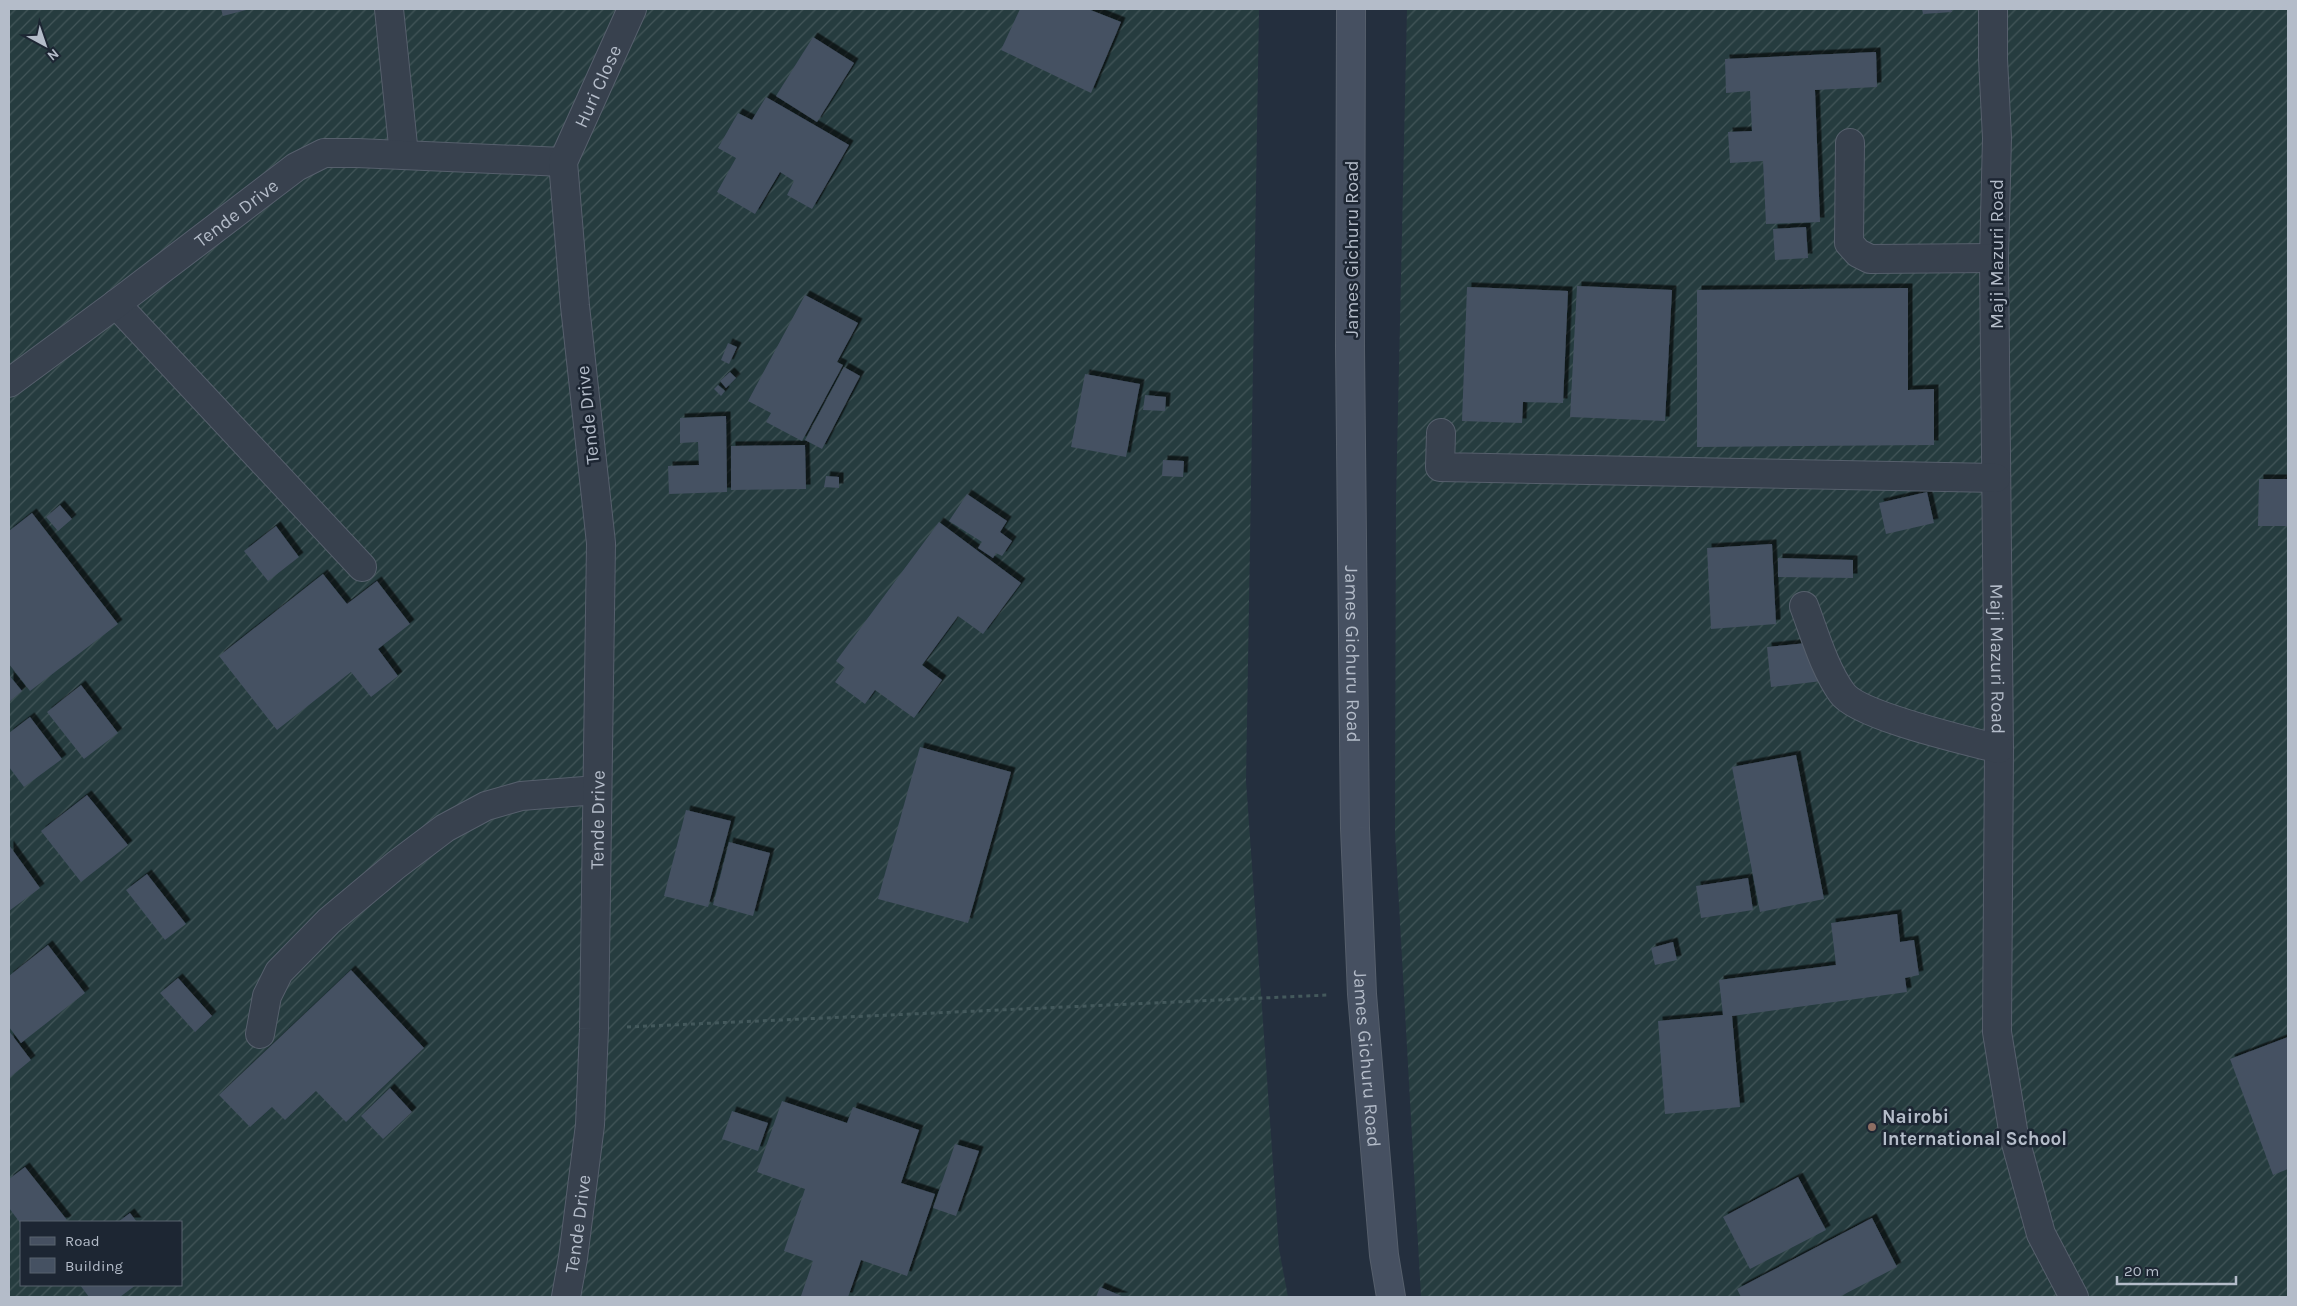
<svg xmlns="http://www.w3.org/2000/svg" width="2297" height="1306" viewBox="0 0 2297 1306" font-family="Karla,sans-serif">
<style>
.garden{fill:url(#garden-furrows);fill-rule:evenodd}
.building{fill:#455162;filter:url(#shadow)}
.lines{fill:none;stroke-linecap:round;stroke-linejoin:round}
.street-casing{stroke:#565f6c;stroke-width:30}
.secondary-casing{stroke:#565f6c;stroke-width:30}
.path{stroke:#44595c;stroke-width:3;stroke-dasharray:4 4;stroke-linecap:butt}
.street{stroke:#38414e;stroke-width:28}
.secondary{stroke:#465061;stroke-width:28}
.education-dot{fill:#8d6e63;stroke:#1d2633;stroke-width:2}
.labels{text-anchor:middle;stroke-width:5;stroke-linejoin:round;paint-order:stroke}
.street-label{font-size:19px;fill:#b4bcc9;stroke:#1d2633}
.poi-label{font-size:19px;font-weight:bold;fill:#b4bcc9;stroke:#1d2633;text-anchor:start}
</style>
<defs>
<pattern id="garden-furrows" width="10" height="10" patternUnits="userSpaceOnUse" patternTransform="scale(1.25)"><rect width="10" height="10" fill="#263c3f"/><path d="M-1 1l2-2M0 10L10 0M9 11l2-2" fill="none" stroke="#435659"/></pattern>
<filter id="shadow"><feDropShadow dx="4.5" dy="-4.5" stdDeviation="0" flood-color="#0009"/></filter>
</defs>
<rect width="100%" height="100%" fill="#242f3e"/>
<g class="garden">
<path d="M9,9H1259L1246,781L1279,1249L1288,1297H9ZM21,1222H181V1285H21Z"/>
<path d="M1407,9H2288V1297H1421L1395,833L1396,501Z"/>
</g>
<g class="building">
<path d="M221,9H250L223,16Z"/>
<path d="M1020,9H1088L1121,22L1091,93L1001,50Z"/>
<path d="M1922,9H1951L1952,12L1923,14Z"/>
<path d="M813,37L854,63L817,122L776,96Z"/>
<path d="M1876,52L1877,87L1815,90L1820,222L1766,224L1763,161L1730,163L1728,132L1752,131L1750,91L1726,93L1725,59Z"/>
<path d="M766,97L849,145L812,209L787,195L794,181L780,172L755,214L717,192L736,158L718,148L738,113L752,120Z"/>
<path d="M1806,227L1808,258L1775,260L1773,229Z"/>
<path d="M1577,286L1672,290L1665,421L1570,417Z"/>
<path d="M1467,287L1568,291L1563,403L1523,402L1522,423L1462,421Z"/>
<path d="M1908,288V390L1934,389V445L1697,447V290Z"/>
<path d="M805,295L858,323L837,362L843,365L802,441L766,422L771,413L748,401Z"/>
<path d="M728,343L737,347L729,364L721,360Z"/>
<path d="M844,367L860,376L822,449L805,440Z"/>
<path d="M730,372L736,378L726,388L720,381Z"/>
<path d="M1085,374L1140,384L1126,457L1071,447Z"/>
<path d="M718,385L725,391L721,396L714,389Z"/>
<path d="M1145,395L1166,397L1165,411L1143,410Z"/>
<path d="M726,416L727,492L669,494L668,466L699,465L698,442L680,443V418Z"/>
<path d="M805,445L806,489L731,490V446Z"/>
<path d="M1163,460L1184,461L1183,477L1162,476Z"/>
<path d="M826,476L839,477V488L824,487Z"/>
<path d="M2259,479H2288V526H2258Z"/>
<path d="M1927,492L1934,523L1886,534L1879,503Z"/>
<path d="M967,494L1007,521L1000,532L1012,541L1002,556L996,553L993,558L978,548L982,542L949,521Z"/>
<path d="M60,505L72,519L58,531L46,517Z"/>
<path d="M32,513L118,624L30,691L9,664V531Z"/>
<path d="M939,522L1021,583L983,634L958,616L922,665L942,680L914,718L875,690L865,704L835,682L845,668L836,661Z"/>
<path d="M276,526L299,557L268,581L244,551Z"/>
<path d="M1772,544L1776,624L1711,629L1707,548Z"/>
<path d="M1778,558L1853,560V578L1778,577Z"/>
<path d="M323,574L347,604L377,581L410,624L378,649L398,676L371,697L351,672L277,730L219,656Z"/>
<path d="M1817,642L1822,681L1771,687L1767,647Z"/>
<path d="M9,675L22,691L9,702Z"/>
<path d="M81,685L118,733L84,759L47,712Z"/>
<path d="M30,717L62,759L24,787L9,767V733Z"/>
<path d="M920,747L1011,772L968,923L878,899Z"/>
<path d="M1796,755L1824,899L1760,912L1732,767Z"/>
<path d="M87,795L128,845L81,882L41,831Z"/>
<path d="M686,810L731,821L708,907L664,896Z"/>
<path d="M729,842L770,853L753,916L713,905Z"/>
<path d="M9,845L40,888L9,911Z"/>
<path d="M147,874L186,924L165,940L126,890Z"/>
<path d="M1748,878L1753,910L1701,918L1696,886Z"/>
<path d="M1897,914L1900,942L1914,940L1919,975L1905,978L1907,992L1732,1016L1740,1107L1665,1114L1658,1021L1723,1015L1719,980L1836,965L1831,923Z"/>
<path d="M1673,942L1677,960L1655,965L1651,948Z"/>
<path d="M48,945L85,993L21,1043L9,1027V976Z"/>
<path d="M351,970L424,1048L346,1122L316,1091L285,1120L272,1107L250,1127L219,1095Z"/>
<path d="M178,978L212,1016L195,1032L160,993Z"/>
<path d="M9,1031L31,1060L9,1078Z"/>
<path d="M2288,1037V1169L2273,1175L2230,1059Z"/>
<path d="M390,1088L412,1112L383,1139L361,1116Z"/>
<path d="M782,1101L847,1123L853,1107L919,1130L901,1183L935,1194L907,1276L861,1260L848,1297L801,1296L813,1261L784,1251L805,1189L757,1172Z"/>
<path d="M732,1111L768,1123L758,1151L722,1139Z"/>
<path d="M955,1144L979,1151L956,1216L933,1208Z"/>
<path d="M25,1167L67,1220L64,1222H21V1224L9,1208V1179Z"/>
<path d="M1798,1177L1826,1230L1750,1269L1723,1217Z"/>
<path d="M130,1213L137,1222H118Z"/>
<path d="M1872,1218L1897,1267L1839,1297H1741L1737,1289Z"/>
<path d="M80,1285H136L120,1297H89Z"/>
<path d="M1100,1287L1124,1297H1096Z"/>
</g>
<g class="lines">
<g class="street-casing">
<g id="street">
<path d="M389,9L404,155"/>
<path id="s1" d="M1993,9V59L1997,138L1994,258L1999,749L1997,1032L2014,1136L2041,1234L2074,1297"/>
<path d="M1850,143L1849,243L1858,253L1870,259L1994,258"/>
<path d="M116,304L362,567"/>
<path id="s2" d="M9,383L116,304L296,167L324,153H357L563,162"/>
<path d="M1441,433L1440,467L1996,478"/>
<path d="M1804,606C1815,635 1824,668 1842,693C1858,716 1969,741 1999,749"/>
<path d="M260,1034L267,996L279,972L329,921L396,865L445,828L486,806L521,796L597,790"/>
<path id="s3" d="M566,1297L573,1258L590,1125L594,1029L601,543L575,306L563,162L632,9"/>
</g>
</g>
<g class="secondary-casing">
<g id="secondary">
<path id="s4" d="M1351,9L1350,348L1355,828L1362,994L1384,1255L1391,1297"/>
</g>
</g>
<path class="path" d="M627,1027L1328,995"/>
<use href="#street" class="street"/>
<use href="#secondary" class="secondary"/>
</g>
<circle class="education-dot" cx="1872" cy="1127" r="5"/>
<g class="labels">
<g class="street-label">
<text dy="7" stroke="none"><textPath href="#s3" startOffset="1222">Huri Close</textPath></text>
<text dy="7" stroke="none"><textPath href="#s2" startOffset="284">Tende Drive</textPath></text>
<text transform="translate(1351 249) rotate(-90)" y="7">James Gichuru Road</text>
<text transform="translate(1996 254) rotate(-90)" y="7">Maji Mazuri Road</text>
<text transform="translate(587 415) rotate(-96)" y="7">Tende Drive</text>
<text dy="7" stroke="none"><textPath href="#s4" startOffset="645">James Gichuru Road</textPath></text>
<text dy="7" stroke="none"><textPath href="#s1" startOffset="650">Maji Mazuri Road</textPath></text>
<text dy="7" stroke="none"><textPath href="#s3" startOffset="479">Tende Drive</textPath></text>
<text dy="7" stroke="none"><textPath href="#s4" startOffset="1050">James Gichuru Road</textPath></text>
<text dy="7" stroke="none"><textPath href="#s3" startOffset="74">Tende Drive</textPath></text>
</g>
<g class="poi-label">
<text x="1882" y="1123">Nairobi<tspan x="1882" dy="22">International School</tspan></text>
</g>
</g>
<rect width="2297" height="1306" fill="none" stroke="#b4bcc9" stroke-width="20"/>
<rect x="20" y="1221" width="162" height="65" fill="#1d2633" stroke="#59626f"/>
<rect x="30" y="1237" width="25" height="8" fill="#465061" stroke="#59626f"/>
<text x="65" y="1246" font-size="15" fill="#b4bcc9">Road</text>
<rect x="30" y="1258" width="25" height="15" fill="#455162" stroke="#59626f"/>
<text x="65" y="1271" font-size="15" fill="#b4bcc9">Building</text>
<g transform="translate(45 45) rotate(140)" stroke="#1d2633" stroke-width="4" paint-order="stroke">
<path d="M0-4L9 19L0 12L-9 19Z" fill="#b4bcc9"/>
<text y="-8" font-size="14" font-weight="bold" text-anchor="middle" fill="#b4bcc9">N</text>
</g>
<path d="M2117 1276v8h119v-8" fill="none" stroke="#b4bcc9" stroke-width="2.5"/>
<text x="2124" y="1276" font-size="15" fill="#b4bcc9" stroke="#1d2633" stroke-width="4" paint-order="stroke">20 m</text>
</svg>
